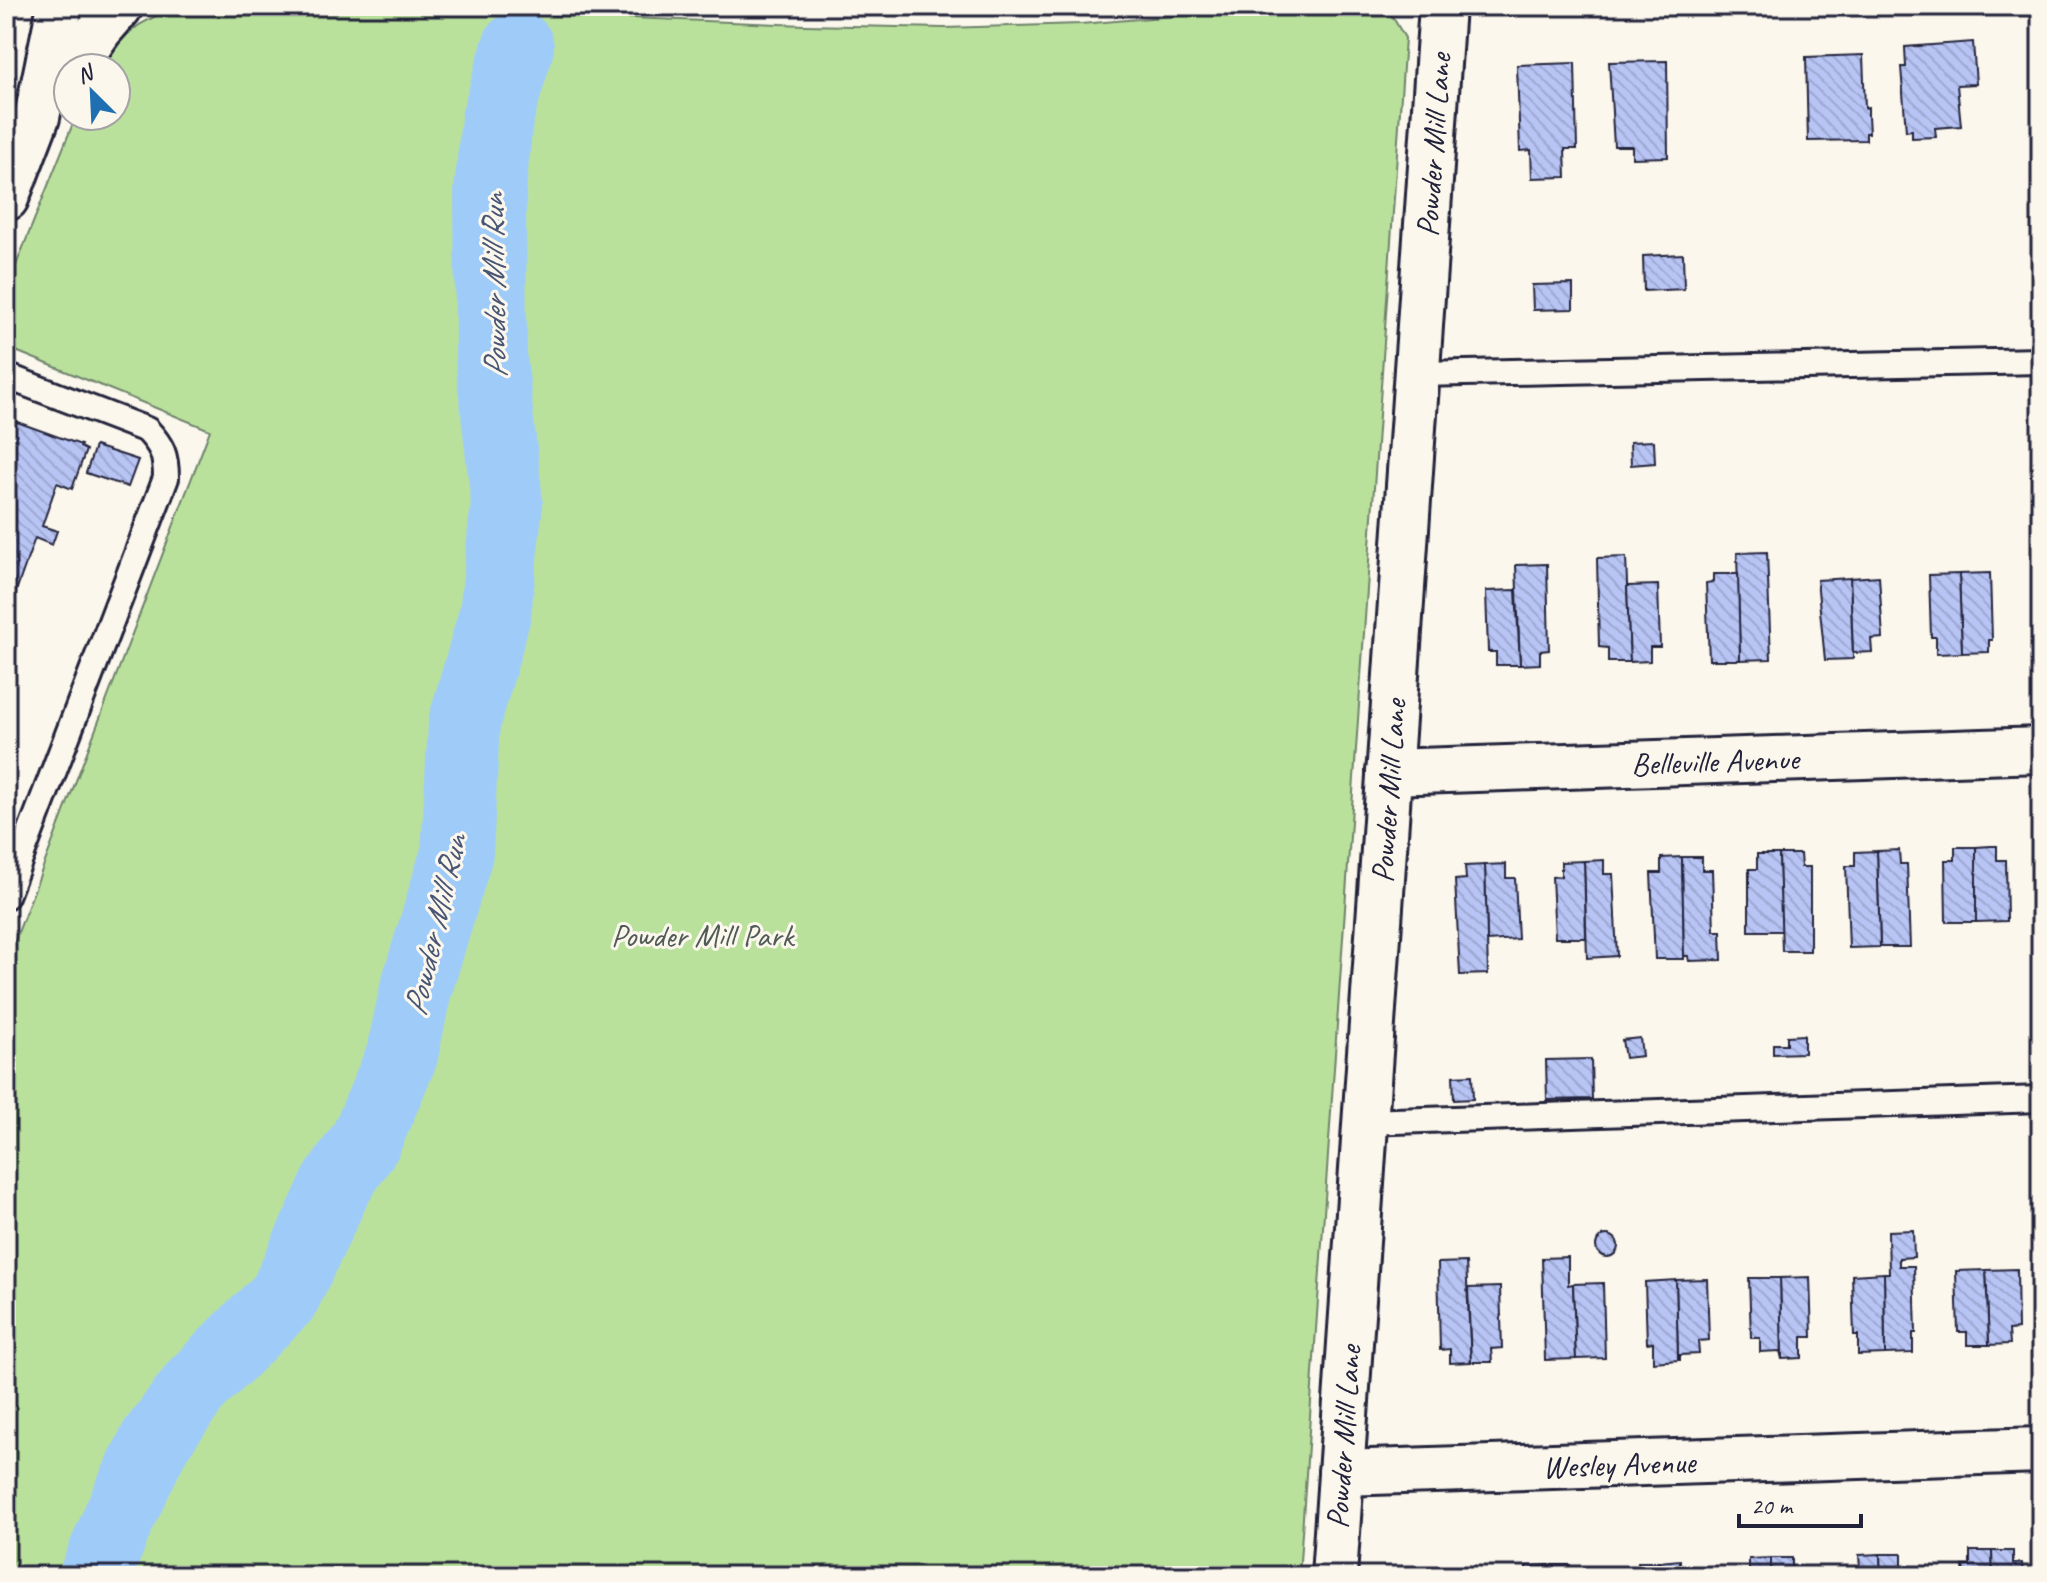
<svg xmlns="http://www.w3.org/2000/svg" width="2047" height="1582" viewBox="0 0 2047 1582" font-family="Caveat,sans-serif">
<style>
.park{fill:#bae19c;stroke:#6e826c;stroke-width:2}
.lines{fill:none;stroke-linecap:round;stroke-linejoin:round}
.river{stroke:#9fcbf9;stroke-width:72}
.building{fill:url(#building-back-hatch);stroke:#22223b;stroke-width:2}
.lane-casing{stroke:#22223b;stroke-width:30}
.street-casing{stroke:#22223b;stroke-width:50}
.secondary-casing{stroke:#22223b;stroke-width:50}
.lane{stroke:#fbf7ec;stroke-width:24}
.street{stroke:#fbf7ec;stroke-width:44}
.secondary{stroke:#fbf7ec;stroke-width:44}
.labels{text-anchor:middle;stroke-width:6;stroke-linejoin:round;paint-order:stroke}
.street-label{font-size:32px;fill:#22223b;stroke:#fbf7ec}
.park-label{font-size:32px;fill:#505b58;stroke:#fbf7ec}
.water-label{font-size:34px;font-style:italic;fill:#485574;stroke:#fbf7ec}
</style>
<defs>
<pattern id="building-back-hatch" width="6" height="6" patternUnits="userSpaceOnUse" patternTransform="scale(2)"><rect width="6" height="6" fill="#b7c4f4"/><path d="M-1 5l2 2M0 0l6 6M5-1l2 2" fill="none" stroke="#9da8d2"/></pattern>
</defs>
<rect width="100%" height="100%" fill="#fbf7ec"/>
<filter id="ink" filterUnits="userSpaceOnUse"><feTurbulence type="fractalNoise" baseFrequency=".0125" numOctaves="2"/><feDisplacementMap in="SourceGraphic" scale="16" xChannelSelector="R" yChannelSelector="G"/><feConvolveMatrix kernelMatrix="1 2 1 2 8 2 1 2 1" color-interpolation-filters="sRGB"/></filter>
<g filter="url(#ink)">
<path class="park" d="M174,6H327L805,25L944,28L1081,24L1291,6H1378L1391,14L1405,38L1299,1576H6V964L210,430L6,347V290L76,116H116V68H95L117,31L124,37L139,25Z"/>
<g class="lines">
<path class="river" d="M95,1576L119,1517L155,1441L197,1384L284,1297L336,1186L366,1140L402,1055L416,989L457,853L464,724L495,614L507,503L491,358L490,190L497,119L518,47"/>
</g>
<g class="building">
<path d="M1973,42L1976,84L1957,85L1961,126L1935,128L1936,137L1912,138V130L1906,131L1901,67H1906L1905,47Z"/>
<path d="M1863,55L1865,108L1868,107V116L1869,133H1866V140L1808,141L1806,57Z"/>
<path d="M1667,61L1668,157L1632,158V146H1614L1609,62Z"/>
<path d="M1575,63L1577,149H1565L1566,177L1532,178L1531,150L1520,151L1517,65Z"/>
<path d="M1683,254L1684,289L1644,291L1643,256Z"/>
<path d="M1573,284V309L1533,310L1532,285Z"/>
<path d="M6,418L81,445L80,447L86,450L72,489L57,483L42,526L57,531L52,545L35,538L6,619Z"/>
<path d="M1654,441L1655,463L1631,465L1630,442Z"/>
<path d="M95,446L138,460L128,487L86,473Z"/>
<path d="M1767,552L1771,659L1740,660L1737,553Z"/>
<path d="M1626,557L1630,662H1608V648L1599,647L1597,558Z"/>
<path d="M1547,564L1549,650L1540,651V664L1520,665L1516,565Z"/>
<path d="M1990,573L1992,640H1989V652L1962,653L1959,574Z"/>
<path d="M1713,574H1738L1740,660H1709L1706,583L1713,582Z"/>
<path d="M1959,574L1962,653L1936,654V637H1931L1929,575Z"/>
<path d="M1879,576L1883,638L1871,639L1872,652L1853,653L1850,578Z"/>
<path d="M1850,578L1853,659L1825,660L1817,580Z"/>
<path d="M1658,585L1660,647H1650V661L1630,662L1627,586Z"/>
<path d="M1516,590L1520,665H1496V652H1488L1486,591Z"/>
<path d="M1991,846H1997V860H2006L2007,921L1976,922V847Z"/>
<path d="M1955,847H1976V922H1946L1945,860H1955Z"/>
<path d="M1899,850L1900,864H1907L1910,947H1880L1877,851Z"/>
<path d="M1877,851L1880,947L1849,948L1846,866H1855V852Z"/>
<path d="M1757,854H1779L1782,931H1749V869H1757Z"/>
<path d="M1779,854H1800L1801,867H1810V951H1782Z"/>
<path d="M1682,857L1684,959H1655L1651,873H1661V858Z"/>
<path d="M1682,857H1702V870H1712L1714,931H1721L1722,960L1689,961L1688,956H1684Z"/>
<path d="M1604,860V874H1613L1617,956L1587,958L1584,861Z"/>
<path d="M1584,861L1586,938H1555L1552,877L1561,876V862Z"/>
<path d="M1506,864V878H1515L1518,939L1487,941L1485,865Z"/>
<path d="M1485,865L1488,974L1460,975L1455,880L1466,879L1465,866Z"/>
<path d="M1804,1035V1053L1773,1054V1044H1787V1036Z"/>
<path d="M1640,1038L1642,1056L1625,1058L1622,1040Z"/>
<path d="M1591,1059L1592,1099L1547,1100L1546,1060Z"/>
<path d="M1472,1075L1473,1099L1454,1100L1453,1076Z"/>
<path d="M1913,1230L1914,1257L1899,1258V1266H1914L1916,1333H1913V1353L1885,1354L1884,1273H1889L1888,1231Z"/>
<circle cx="1607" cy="1246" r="11"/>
<path d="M1568,1257V1285L1573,1284L1576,1359L1545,1360L1542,1258Z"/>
<path d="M1466,1262L1471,1362L1450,1363V1349L1440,1350L1438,1263Z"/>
<path d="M2017,1269L2018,1329L2009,1330L2010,1344L1989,1345L1986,1270Z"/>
<path d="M1986,1270L1989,1345H1967V1332H1958L1956,1271Z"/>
<path d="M1884,1273L1885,1354L1858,1355V1335H1854L1852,1275Z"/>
<path d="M1810,1277L1812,1337H1802V1358L1782,1359L1780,1278Z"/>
<path d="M1749,1278H1780L1782,1359L1780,1351L1760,1352V1338H1751Z"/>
<path d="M1707,1279L1709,1340L1698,1341L1699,1354L1680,1355V1360H1678L1676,1280Z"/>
<path d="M1676,1280L1678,1360L1653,1362V1342L1647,1343L1645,1282Z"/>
<path d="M1603,1283L1605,1358L1576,1359L1573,1284Z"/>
<path d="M1500,1287L1502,1348L1491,1349L1492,1362H1471L1468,1288Z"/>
<path d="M1970,1551H1992L1993,1576H1964L1963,1566H1970Z"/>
<path d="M1992,1551H2013V1564L2022,1563L2023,1576H1993Z"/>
<path d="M1880,1554L1881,1576H1853V1569H1860L1859,1555Z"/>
<path d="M1880,1554H1902V1568L1912,1567V1576H1881Z"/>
<path d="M1771,1558V1576H1742V1573H1749V1559Z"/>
<path d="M1771,1558H1792V1571H1801V1576H1771Z"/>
<path d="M1680,1560V1574H1689V1576H1659V1562Z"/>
<path d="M1638,1562H1659V1576H1630H1638Z"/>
<path d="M1547,1565L1548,1576H1526V1566Z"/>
<path d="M1547,1565H1570L1571,1576H1548Z"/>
</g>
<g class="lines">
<g class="lane-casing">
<g id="lane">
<path d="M1418,374L2041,361"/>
<path d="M6,376L147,430C162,446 166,455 166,478L6,896"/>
<path d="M1365,1122L2041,1099"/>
</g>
</g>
<g class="street-casing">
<g id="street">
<path d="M1389,772L2041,750"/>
<path d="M1341,1473L2041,1450"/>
<path d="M1334,1576L1442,6"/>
</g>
</g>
<g class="secondary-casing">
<g id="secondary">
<path d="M73,68L100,29L120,6"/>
<path d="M6,198L37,117L60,6"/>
</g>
</g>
<use href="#lane" class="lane"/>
<use href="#street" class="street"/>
<use href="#secondary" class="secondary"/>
</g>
</g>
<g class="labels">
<g class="street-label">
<text transform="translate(1433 145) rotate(-86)" y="11">Powder Mill Lane</text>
<text transform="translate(1715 761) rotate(-2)" y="11">Belleville Avenue</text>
<text transform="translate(1388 791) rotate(-86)" y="11">Powder Mill Lane</text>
<text transform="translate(1343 1437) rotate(-86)" y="11">Powder Mill Lane</text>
<text transform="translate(1619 1464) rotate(-2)" y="11">Wesley Avenue</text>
</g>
<g class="park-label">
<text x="702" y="946">Powder Mill Park</text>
</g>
<g class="water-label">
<text transform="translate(493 286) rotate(-91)" y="12">Powder Mill Run</text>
<text transform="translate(434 925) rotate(-77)" y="12">Powder Mill Run</text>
</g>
</g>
<rect width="2047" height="1582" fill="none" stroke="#fbf7ec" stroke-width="32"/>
<rect x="16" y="16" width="2015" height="1550" fill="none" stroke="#22223b" stroke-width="3" filter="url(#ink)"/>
<g transform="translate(92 92) rotate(336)"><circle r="38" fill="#fbf7ec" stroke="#a4a2a5" stroke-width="2"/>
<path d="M0-6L14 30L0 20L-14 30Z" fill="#1f6fb2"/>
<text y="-12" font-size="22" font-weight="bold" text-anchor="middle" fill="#22223b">N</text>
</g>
<path d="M1739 1514v12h122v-12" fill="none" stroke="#22223b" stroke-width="4"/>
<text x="1751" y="1514" font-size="24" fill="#22223b" stroke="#fbf7ec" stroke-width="6" paint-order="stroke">20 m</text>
</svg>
